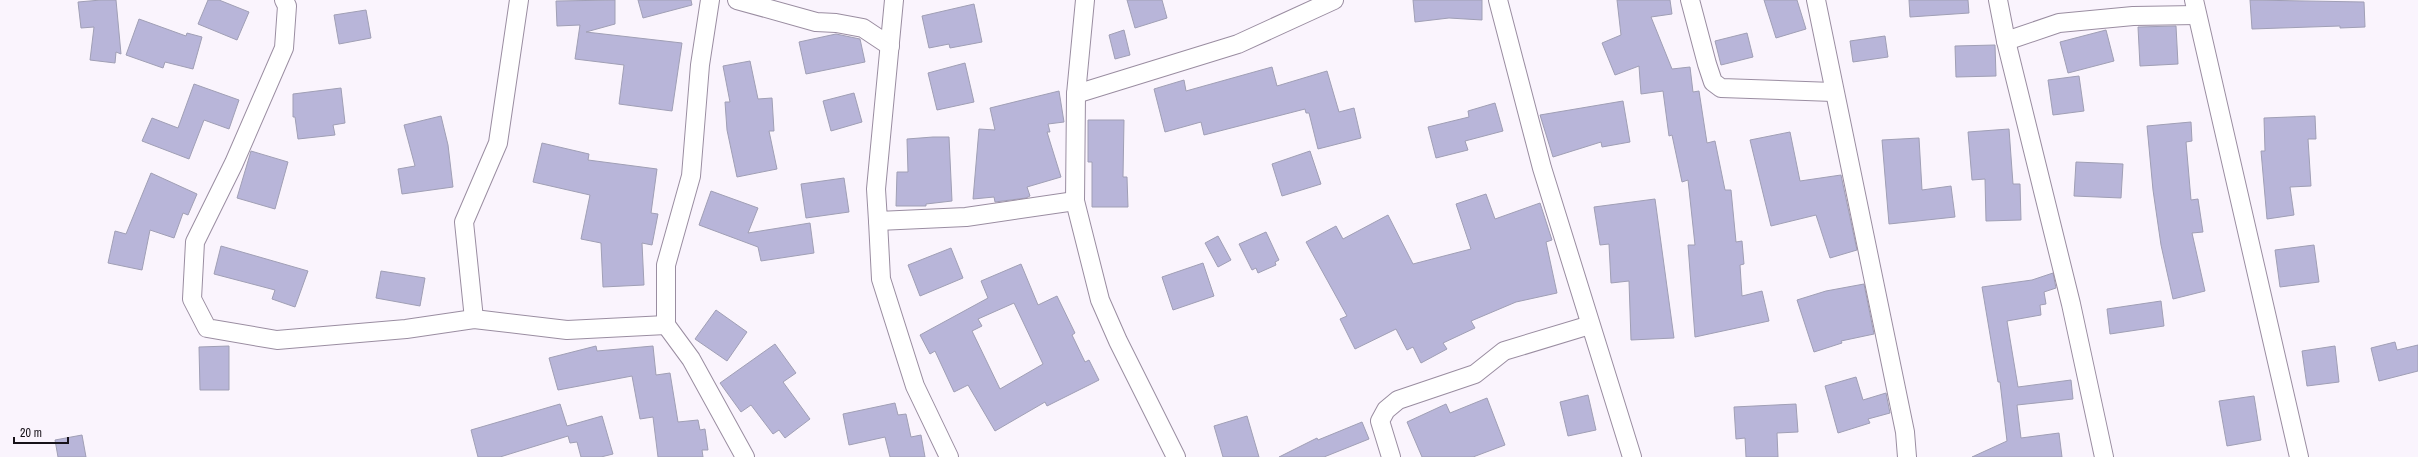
<svg xmlns="http://www.w3.org/2000/svg" width="2418" height="457" viewBox="0 0 2418 457" font-family="'Archivo Narrow',sans-serif">
<style>
.building{fill:#b8b5d9;stroke:#a09fb5;fill-rule:evenodd}
.lines{fill:none;stroke-linecap:round;stroke-linejoin:round}
.minor-casing{stroke:#9a8da1;stroke-width:20}
.minor{stroke:#fff;stroke-width:18}
</style>
<rect width="100%" height="100%" fill="#faf4fd"/>
<g class="building">
<path d="M101,0H116L121,54L116,52L115,63L90,60L94,27L81,28L78,2Z"/>
<path d="M208,0H219L249,12L237,40L198,24Z"/>
<path d="M615,0V24L586,32L682,43L672,111L619,104L624,65L575,59L580,25L557,26L556,1Z"/>
<path d="M638,0H691L692,5L643,18Z"/>
<path d="M1127,0H1162L1167,18L1135,28Z"/>
<path d="M1413,0H1482V20L1449,18L1415,22Z"/>
<path d="M1617,0H1670L1672,14L1651,17L1672,69L1690,67L1693,92L1699,91L1707,143L1715,141L1725,190H1731L1736,242L1742,241L1744,264L1740,265L1742,296L1762,291L1769,321L1695,337L1688,245H1695L1688,180L1682,182L1672,135L1669,136L1663,91L1641,94L1639,66L1615,75L1602,43L1621,35Z"/>
<path d="M1764,0H1797L1806,29L1776,38Z"/>
<path d="M1909,0H1968L1969,13L1910,17Z"/>
<path d="M2250,0L2364,2L2365,27L2340,28V26L2252,29Z"/>
<path d="M974,4L982,42L950,48L949,44L929,48L922,16Z"/>
<path d="M366,10L371,38L339,44L334,15Z"/>
<path d="M139,19L186,36L187,33L202,37L193,69L165,62L163,68L126,55Z"/>
<path d="M2176,26L2178,64L2140,66L2138,27Z"/>
<path d="M1124,30L1130,55L1115,59L1109,35Z"/>
<path d="M2106,30L2114,61L2068,73L2060,42Z"/>
<path d="M1747,33L1753,57L1721,65L1715,41Z"/>
<path d="M836,34L860,39L865,62L806,74L799,42Z"/>
<path d="M1885,36L1888,57L1853,62L1850,41Z"/>
<path d="M1995,45L1996,76L1956,77L1955,46Z"/>
<path d="M750,61L758,99L772,98L774,131H769L777,169L737,177L727,130L725,102H730L723,66Z"/>
<path d="M965,63L974,102L937,110L928,73Z"/>
<path d="M1272,67L1277,86L1327,71L1339,112L1354,108L1361,138L1318,149L1309,113H1306L1305,109L1204,135L1201,122L1165,132L1154,89L1184,80L1186,91Z"/>
<path d="M2079,76L2084,111L2053,115L2048,80Z"/>
<path d="M194,84L239,100L229,129L204,120L189,159L142,141L152,118L178,128Z"/>
<path d="M341,88L345,123L333,125L335,135L298,139L295,117H293V94Z"/>
<path d="M1059,91L1064,122L1048,124L1050,132H1047L1061,177L1027,187L1030,196L1026,198L995,202L994,197L973,199L979,129L995,130L990,108Z"/>
<path d="M854,93L862,122L831,131L823,101Z"/>
<path d="M1623,101L1630,142L1602,147L1601,142L1553,157L1540,115Z"/>
<path d="M1495,103L1503,131L1465,141L1468,150L1436,158L1428,127L1469,117L1468,111Z"/>
<path d="M441,116L448,145L453,187L402,194L398,169L415,166L404,125Z"/>
<path d="M2315,116L2316,139H2308L2311,186L2290,187L2294,215L2267,219L2261,151H2265L2264,118Z"/>
<path d="M1088,120H1124L1123,177H1127L1128,207H1092V162H1088Z"/>
<path d="M2191,122L2192,141L2186,142L2191,200L2198,199L2203,232L2192,233L2205,291L2173,299L2161,245L2153,190L2147,126Z"/>
<path d="M2009,129L2013,184H2020L2021,220L1986,221L1985,179L1972,180L1968,132Z"/>
<path d="M1790,132L1800,181L1841,175L1857,250L1830,258L1816,215L1771,226L1750,140Z"/>
<path d="M933,137H949L952,201L926,204V206H896L897,172H908L907,139Z"/>
<path d="M1919,138L1922,190L1951,186L1955,217L1889,224L1882,140Z"/>
<path d="M542,143L589,154L588,160L657,169L651,213L658,214L652,245L642,243L644,285L603,287L601,243L581,239L590,195L533,182Z"/>
<path d="M251,151L288,162L275,209L237,198Z"/>
<path d="M1310,151L1321,184L1282,196L1272,164Z"/>
<path d="M2076,162L2123,164L2121,198L2074,196Z"/>
<path d="M151,173L197,194L188,215L183,213L174,238L150,230L142,270L108,263L115,231L126,234Z"/>
<path d="M844,178L849,212L806,218L801,184Z"/>
<path d="M711,191L758,208L748,233L810,223L814,253L761,261L758,247L699,225Z"/>
<path d="M1486,194L1495,219L1540,203L1552,240L1546,242L1557,293L1516,302L1471,321L1475,328L1443,343L1447,349L1421,363L1413,347L1407,350L1396,329L1355,349L1340,319L1347,316L1306,242L1336,226L1343,239L1388,215L1413,264L1471,249L1456,204Z"/>
<path d="M1655,199L1674,338L1631,340L1629,281L1611,283L1609,244L1600,245L1594,207Z"/>
<path d="M1266,232L1279,260L1275,262L1276,265L1258,273L1256,268L1252,270L1239,244Z"/>
<path d="M1218,236L1231,260L1218,267L1205,243Z"/>
<path d="M2314,245L2319,282L2280,287L2275,250Z"/>
<path d="M221,246L308,271L295,307L272,299L275,290L214,274Z"/>
<path d="M951,248L963,278L920,296L908,265Z"/>
<path d="M1203,263L1214,296L1173,310L1162,277Z"/>
<path d="M1021,264L1038,305L1057,296L1075,333L1072,335L1085,362L1089,360L1099,380L1047,406L1045,402L995,431L968,385L954,392L935,351L930,354L920,335L988,298L981,281ZM1014,303L1043,364L1000,389L972,331L982,326L978,319Z"/>
<path d="M381,271L425,278L420,306L376,298Z"/>
<path d="M2053,273L2056,288L2044,292L2046,304L2040,305L2041,315L2007,321L2018,387L2071,380L2073,399L2017,405L2021,438L2059,433L2062,457H1972L2007,441L2000,382H1998L1982,287L2032,280Z"/>
<path d="M1864,284L1874,334L1841,341L1842,343L1814,352L1797,300L1826,291Z"/>
<path d="M2161,301L2164,326L2110,334L2107,309Z"/>
<path d="M716,310L747,332L727,361L695,339Z"/>
<path d="M2395,342L2397,350L2418,345V371L2379,381L2371,348Z"/>
<path d="M775,344L796,373L783,382L810,419L785,438L779,430L773,434L751,405L741,412L720,383Z"/>
<path d="M229,346V390H200L199,347Z"/>
<path d="M596,346L597,351L653,346L656,375L670,373L678,422L698,420L700,430L705,429L708,450H702L703,457H658L653,417L640,419L632,376L558,390L549,358Z"/>
<path d="M2335,346L2339,382L2307,386L2302,351Z"/>
<path d="M1856,377L1863,400L1886,393L1890,413L1868,419L1870,423L1838,433L1825,386Z"/>
<path d="M1588,395L1596,430L1568,436L1560,402Z"/>
<path d="M2254,396L2261,440L2227,446L2219,401Z"/>
<path d="M1487,398L1505,445L1473,457H1422L1407,422L1446,404L1450,413Z"/>
<path d="M895,403L898,415L906,414L911,437L921,435L925,457H890L885,437L849,445L843,414Z"/>
<path d="M560,404L567,426L602,416L613,454L601,457H581L577,442L570,443L568,436L500,457H478L471,430Z"/>
<path d="M1796,404L1798,432L1777,433L1778,457H1746L1745,438L1736,439L1734,407Z"/>
<path d="M1247,416L1259,457H1223L1214,426Z"/>
<path d="M1362,422L1369,439L1324,457H1279L1317,438L1318,440Z"/>
<path d="M82,435L86,457H58L55,440Z"/>
</g>
<g class="lines">
<g class="minor-casing">
<g id="minor">
<path d="M284,0L287,6L284,48L234,163L195,242L192,299L207,328L277,340L406,329L474,319"/>
<path d="M519,0L498,143L464,222L474,319L567,330L666,325"/>
<path d="M710,0L700,65L691,176L666,265V325L691,359L745,457"/>
<path d="M737,0L816,22L836,23L863,28L890,46"/>
<path d="M894,0L876,189L878,221L966,217L1075,201"/>
<path d="M1085,0L1076,94L1075,201L1100,300L1118,341L1176,457"/>
<path d="M1498,0L1542,168L1632,457"/>
<path d="M1690,0L1707,64L1713,82L1721,88L1833,92"/>
<path d="M1816,0L1905,432L1907,457"/>
<path d="M1998,0L2006,41L2071,304L2104,457"/>
<path d="M2194,0L2299,457"/>
<path d="M2006,41L2059,23L2133,16L2197,15"/>
<path d="M1076,94L1238,44L1334,0"/>
<path d="M878,221L881,279L915,386L949,457"/>
<path d="M1391,457L1380,421L1386,410L1398,400L1475,374L1504,351L1590,325"/>
</g>
</g>
<use href="#minor" class="minor"/>
</g>
<path d="M14 437v6h54v-6" fill="none" stroke="#171219" stroke-width="2"/>
<text x="20" y="437" font-size="12" fill="#171219" stroke="#faf4fd" stroke-width="3" paint-order="stroke">20 m</text>
</svg>
